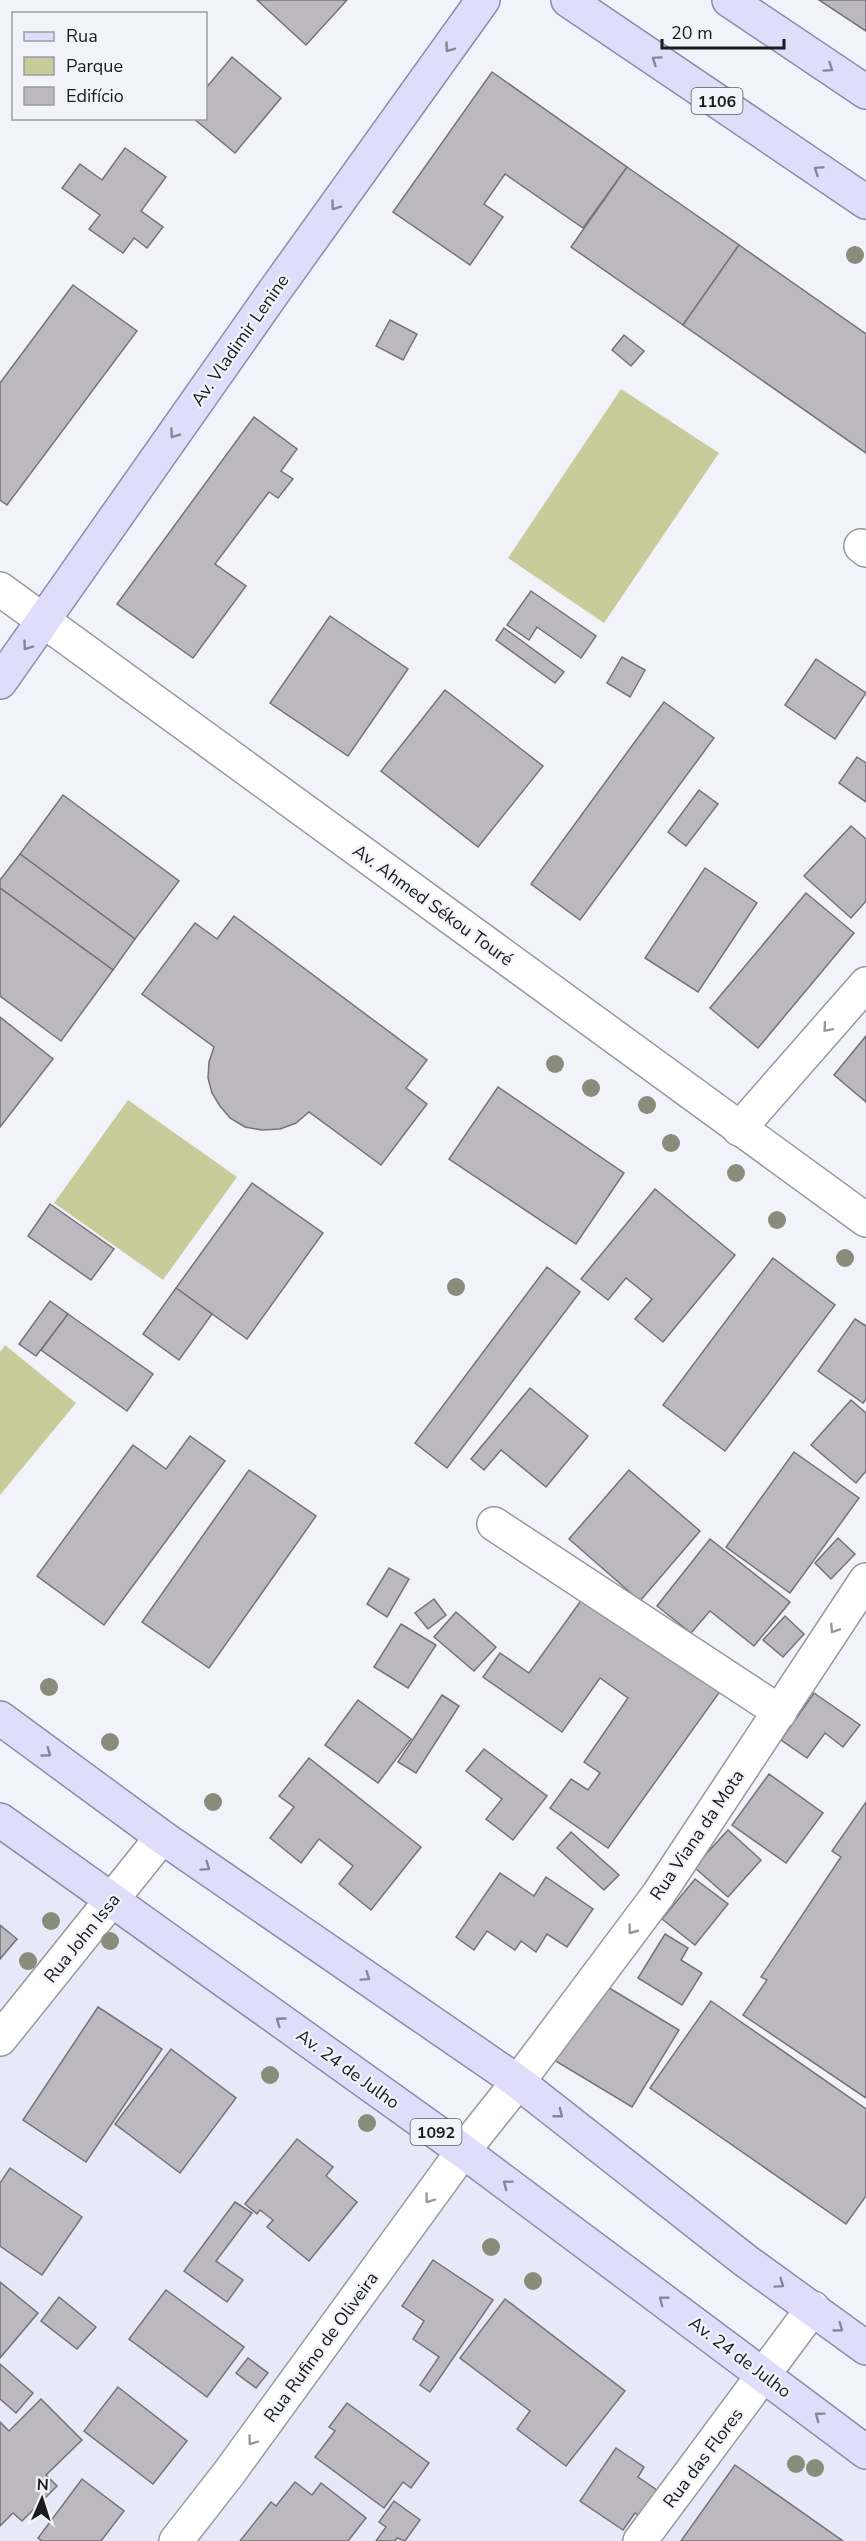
<svg xmlns="http://www.w3.org/2000/svg" width="866" height="2541" viewBox="0 0 866 2541" font-family="'Nunito Sans',sans-serif">
<style>
.built{fill:#e7e9f8}
.green{fill:#c8cc9b}
.building{fill:#bbb9bf;stroke:#757379;stroke-width:1.5}
.lines{fill:none;stroke-linecap:round;stroke-linejoin:round}
.minor-casing{stroke:#98999f;stroke-width:36}
.major-casing{stroke:#8e8aab;stroke-width:36}
.minor{stroke:#fff;stroke-width:33}
.major{stroke:#e0ddfb;stroke-width:33}
.tree{fill:#8a8c7b}
.oneway{stroke:#878697}
.oneway2{stroke:#989899}
.labels{text-anchor:middle;stroke-width:4.5;stroke-linejoin:round;paint-order:stroke}
.shield{fill:#f2f3fa;stroke:#5b5c5f;stroke-width:1.5}
.shield-label{font-size:16px;font-weight:bold;fill:#1a1b1d}
.street-label{font-size:18px;fill:#1a1b1d;stroke:#f2f3fa}
</style>
<rect width="100%" height="100%" fill="#f2f3fa"/>
<path class="built" d="M0,1810L866,2431V2541H0Z"/>
<g class="green">
<path d="M621,389L719,453L604,623L508,558Z"/>
<path d="M128,1100L237,1177L163,1280L54,1203Z"/>
<path d="M5,1345L76,1403L0,1495V1352Z"/>
</g>
<g class="building">
<path d="M257,0H347L306,45Z"/>
<path d="M819,0H866V31Z"/>
<path d="M232,57L281,98L235,153L193,118H206V88Z"/>
<path d="M492,72L627,167L583,228L505,174L484,204L503,217L470,265L393,212Z"/>
<path d="M125,148L166,177L141,211L163,227L147,248L134,238L123,253L89,229L100,215L62,188L80,164L102,180Z"/>
<path d="M627,167L739,245L683,325L571,247Z"/>
<path d="M739,245L866,334V453L683,325Z"/>
<path d="M73,285L137,331L7,505L0,500V383Z"/>
<path d="M390,320L417,334L403,360L376,346Z"/>
<path d="M624,335L644,351L631,366L612,350Z"/>
<path d="M254,417L297,449L281,471L293,479L278,498L269,492L215,564L246,586L193,658L117,604Z"/>
<path d="M531,591L596,636L581,658L537,627L529,640L507,625Z"/>
<path d="M330,616L408,669L348,756L270,703Z"/>
<path d="M504,628L564,672L555,683L496,640Z"/>
<path d="M622,657L645,670L630,697L607,683Z"/>
<path d="M816,659L866,693L835,739L785,705Z"/>
<path d="M445,690L543,766L478,847L381,771Z"/>
<path d="M664,702L714,738L580,920L531,884Z"/>
<path d="M857,757L866,763V802L839,783Z"/>
<path d="M699,790L718,804L686,846L668,832Z"/>
<path d="M63,795L179,881L135,939L20,854Z"/>
<path d="M851,826L866,839V901L851,918L804,876Z"/>
<path d="M20,854L135,939L113,970L0,888V880Z"/>
<path d="M705,868L757,903L698,992L645,958Z"/>
<path d="M0,888L113,970L61,1041L0,996Z"/>
<path d="M806,893L854,933L758,1048L710,1008Z"/>
<path d="M234,916L427,1060L406,1088L427,1104L381,1165L309,1112L296,1123L280,1129L262,1130L245,1127L230,1118L220,1106L212,1093L208,1078L209,1062L214,1047L142,994L195,923L217,939Z"/>
<path d="M0,1017L53,1059L0,1127Z"/>
<path d="M866,1036V1102L834,1075Z"/>
<path d="M498,1087L624,1173L576,1244L449,1159Z"/>
<path d="M252,1183L323,1233L247,1339L176,1288Z"/>
<path d="M655,1189L735,1255L663,1342L635,1319L652,1299L626,1278L608,1300L581,1279Z"/>
<path d="M50,1204L114,1249L91,1280L28,1236Z"/>
<path d="M773,1258L835,1305L725,1451L663,1405Z"/>
<path d="M547,1267L580,1292L447,1468L415,1443Z"/>
<path d="M176,1288L212,1314L179,1360L143,1334Z"/>
<path d="M50,1301L68,1314L36,1356L19,1344Z"/>
<path d="M68,1314L153,1374L127,1411L41,1350Z"/>
<path d="M855,1319L866,1326V1399L863,1403L818,1371Z"/>
<path d="M530,1388L588,1436L546,1487L501,1450L484,1470L471,1459Z"/>
<path d="M851,1400L866,1413V1471L856,1483L811,1445Z"/>
<path d="M190,1436L225,1461L104,1625L37,1576L133,1445L166,1469Z"/>
<path d="M794,1452L859,1498L790,1593L726,1547Z"/>
<path d="M249,1470L316,1516L209,1668L142,1622Z"/>
<path d="M629,1470L700,1531L640,1601L569,1539Z"/>
<path d="M838,1538L855,1554L831,1579L815,1563Z"/>
<path d="M710,1539L790,1602L754,1646L710,1611L691,1633L657,1606Z"/>
<path d="M389,1568L409,1579L387,1617L367,1604Z"/>
<path d="M585,1595L721,1690L608,1848L550,1808L571,1779L588,1790L600,1773L584,1762L628,1698L600,1678L562,1732L483,1677L500,1653L529,1673Z"/>
<path d="M434,1599L446,1615L428,1629L415,1613Z"/>
<path d="M456,1612L496,1647L474,1671L434,1637Z"/>
<path d="M785,1616L804,1634L783,1657L763,1640Z"/>
<path d="M401,1624L436,1645L408,1688L374,1667Z"/>
<path d="M814,1693L860,1725L843,1747L825,1733L807,1758L781,1740Z"/>
<path d="M442,1695L459,1706L416,1773L398,1762Z"/>
<path d="M358,1700L411,1739L378,1783L325,1745Z"/>
<path d="M484,1749L547,1796L513,1840L486,1819L502,1799L466,1771Z"/>
<path d="M309,1758L421,1847L371,1910L339,1884L353,1866L319,1839L301,1863L270,1838L294,1807L279,1796Z"/>
<path d="M769,1774L823,1813L786,1863L732,1825Z"/>
<path d="M866,1802V2098L743,2015L767,1980L761,1977L841,1857L832,1851Z"/>
<path d="M728,1830L761,1860L728,1897L694,1867Z"/>
<path d="M571,1832L619,1875L604,1890L557,1848Z"/>
<path d="M500,1873L534,1896L546,1877L593,1909L567,1947L547,1934L536,1952L521,1941L515,1950L487,1931L474,1950L456,1937Z"/>
<path d="M695,1879L728,1904L695,1945L662,1919Z"/>
<path d="M0,1925L17,1939L0,1959Z"/>
<path d="M665,1934L688,1948L681,1960L702,1973L682,2005L638,1978Z"/>
<path d="M601,1983L679,2030L632,2107L554,2060Z"/>
<path d="M711,2001L866,2109V2196L846,2224L650,2088Z"/>
<path d="M98,2007L162,2049L86,2162L23,2120Z"/>
<path d="M171,2049L236,2098L180,2173L115,2124Z"/>
<path d="M297,2139L333,2167L326,2176L357,2202L309,2261L267,2227L273,2220L260,2210L257,2214L245,2204Z"/>
<path d="M10,2168L82,2217L42,2275L0,2246V2183Z"/>
<path d="M235,2202L252,2213L216,2261L243,2280L227,2302L184,2271Z"/>
<path d="M433,2260L493,2300L430,2392L420,2385L439,2357L413,2339L424,2321L402,2306Z"/>
<path d="M0,2282L38,2313L0,2358Z"/>
<path d="M166,2290L244,2347L207,2397L129,2339Z"/>
<path d="M59,2297L96,2327L77,2349L41,2321Z"/>
<path d="M505,2299L625,2391L566,2466L517,2429L530,2411L460,2358Z"/>
<path d="M248,2358L268,2373L256,2388L236,2373Z"/>
<path d="M0,2364L33,2393L16,2413L0,2399Z"/>
<path d="M118,2387L187,2441L153,2484L84,2431Z"/>
<path d="M41,2399L82,2440L46,2475L57,2486L22,2521L13,2513L0,2526V2422L9,2431Z"/>
<path d="M347,2403L429,2463L411,2488L403,2482L384,2508L315,2457L335,2431L329,2427Z"/>
<path d="M616,2448L644,2467L638,2477L667,2497L649,2523L635,2513L623,2530L580,2501Z"/>
<path d="M735,2465L843,2541H681Z"/>
<path d="M82,2479L124,2511L101,2541H42L38,2538Z"/>
<path d="M295,2482L312,2495L321,2483L366,2518L348,2541H240L271,2502L276,2506Z"/>
<path d="M394,2501L420,2520L405,2541L397,2538L395,2541H376L386,2527L379,2522Z"/>
</g>
<g class="lines">
<g class="minor-casing">
<g id="minor">
<path d="M861,546L866,550"/>
<path d="M0,589L866,1220"/>
<path d="M739,1129L866,984"/>
<path d="M494,1524L780,1712"/>
<path d="M0,2039L162,1837"/>
<path d="M176,2541L229,2473L463,2151L518,2082L658,1895L866,1580"/>
<path d="M640,2541L813,2308"/>
</g>
</g>
<g class="major-casing">
<g id="major">
<path d="M568,0L866,202"/>
<path d="M729,0L866,92"/>
<path d="M0,682L273,293L483,0"/>
<path d="M0,1718L162,1837L518,2082L746,2261L866,2348"/>
<path d="M0,1820L463,2151L866,2452"/>
</g>
</g>
<use href="#minor" class="minor"/>
<use href="#major" class="major"/>
</g>
<g class="tree">
<circle cx="855" cy="255" r="9"/>
<circle cx="555" cy="1064" r="9"/>
<circle cx="591" cy="1088" r="9"/>
<circle cx="647" cy="1105" r="9"/>
<circle cx="671" cy="1143" r="9"/>
<circle cx="736" cy="1173" r="9"/>
<circle cx="777" cy="1220" r="9"/>
<circle cx="845" cy="1258" r="9"/>
<circle cx="456" cy="1287" r="9"/>
<circle cx="49" cy="1687" r="9"/>
<circle cx="110" cy="1742" r="9"/>
<circle cx="213" cy="1802" r="9"/>
<circle cx="51" cy="1921" r="9"/>
<circle cx="110" cy="1941" r="9"/>
<circle cx="28" cy="1961" r="9"/>
<circle cx="270" cy="2075" r="9"/>
<circle cx="367" cy="2123" r="9"/>
<circle cx="491" cy="2247" r="9"/>
<circle cx="533" cy="2281" r="9"/>
<circle cx="796" cy="2464" r="9"/>
<circle cx="815" cy="2468" r="9"/>
</g>
<defs><path id="oneway-chevron" d="M-2-3.5L2.5 0L-2 3.5" fill="none" stroke-width="1.6" stroke-linecap="round" stroke-linejoin="round" transform="scale(1.5)"/></defs>
<g class="oneway">
<use href="#oneway-chevron" transform="translate(449 48) rotate(126)"/>
<use href="#oneway-chevron" transform="translate(656 60) rotate(-146)"/>
<use href="#oneway-chevron" transform="translate(829 68) rotate(34)"/>
<use href="#oneway-chevron" transform="translate(818 170) rotate(-146)"/>
<use href="#oneway-chevron" transform="translate(335 206) rotate(126)"/>
<use href="#oneway-chevron" transform="translate(174 434) rotate(125)"/>
<use href="#oneway-chevron" transform="translate(27 646) rotate(126)"/>
<use href="#oneway-chevron" transform="translate(47 1753) rotate(36)"/>
<use href="#oneway-chevron" transform="translate(206 1867) rotate(35)"/>
<use href="#oneway-chevron" transform="translate(366 1977) rotate(35)"/>
<use href="#oneway-chevron" transform="translate(280 2021) rotate(-144)"/>
<use href="#oneway-chevron" transform="translate(559 2114) rotate(38)"/>
<use href="#oneway-chevron" transform="translate(507 2184) rotate(-143)"/>
<use href="#oneway-chevron" transform="translate(780 2284) rotate(35)"/>
<use href="#oneway-chevron" transform="translate(663 2300) rotate(-143)"/>
<use href="#oneway-chevron" transform="translate(839 2328) rotate(36)"/>
<use href="#oneway-chevron" transform="translate(819 2416) rotate(-143)"/>
</g>
<g class="oneway2">
<use href="#oneway-chevron" transform="translate(827 1028) rotate(131)"/>
<use href="#oneway-chevron" transform="translate(834 1629) rotate(123)"/>
<use href="#oneway-chevron" transform="translate(632 1930) rotate(127)"/>
<use href="#oneway-chevron" transform="translate(429 2199) rotate(126)"/>
<use href="#oneway-chevron" transform="translate(252 2441) rotate(126)"/>
</g>
<g class="labels">
<g class="shield">
<rect x="691.5" y="88" width="51" height="26" rx="4.5"/>
<rect x="410.5" y="2119" width="51" height="26" rx="4.5"/>
</g>
<g class="shield-label">
<text x="717" y="107">1106</text>
<text x="436" y="2138">1092</text>
</g>
<g class="street-label">
<text transform="translate(240 340) rotate(-55)" y="6">Av. Vladimir Lenine</text>
<text transform="translate(433 905) rotate(36)" y="6">Av. Ahmed Sékou Touré</text>
<text transform="translate(697 1835) rotate(-56)" y="6">Rua Viana da Mota</text>
<text transform="translate(82 1938) rotate(-51)" y="6">Rua John Issa</text>
<text transform="translate(348 2069) rotate(36)" y="6">Av. 24 de Julho</text>
<text transform="translate(321 2347) rotate(-54)" y="6">Rua Rufino de Oliveira</text>
<text transform="translate(740 2357) rotate(37)" y="6">Av. 24 de Julho</text>
<text transform="translate(703 2458) rotate(-53)" y="6">Rua das Flores</text>
</g>
</g>
<rect x="12" y="12" width="195" height="108" fill="#f2f3fa" stroke="#9c9da2" stroke-width="1.5"/>
<rect x="24" y="32" width="30" height="9" fill="#e0ddfb" stroke="#9c9da2" stroke-width="1.5"/>
<text x="66" y="42" font-size="18" fill="#1a1b1d">Rua</text>
<rect x="24" y="57" width="30" height="18" fill="#c8cc9b" stroke="#9c9da2" stroke-width="1.5"/>
<text x="66" y="72" font-size="18" fill="#1a1b1d">Parque</text>
<rect x="24" y="87" width="30" height="18" fill="#bbb9bf" stroke="#9c9da2" stroke-width="1.5"/>
<text x="66" y="102" font-size="18" fill="#1a1b1d">Edifício</text>
<g transform="translate(42 2499) rotate(3)" stroke="#f2f3fa" stroke-width="4.5" paint-order="stroke">
<path d="M0-4.5L10 22L0 15L-10 22Z" fill="#1a1b1d"/>
<text y="-9" font-size="16" font-weight="bold" text-anchor="middle" fill="#1a1b1d">N</text>
</g>
<path d="M662 39v9h122v-9" fill="none" stroke="#1a1b1d" stroke-width="3"/>
<text x="671" y="39" font-size="18" fill="#1a1b1d" stroke="#f2f3fa" stroke-width="4.5" paint-order="stroke">20 m</text>
</svg>
